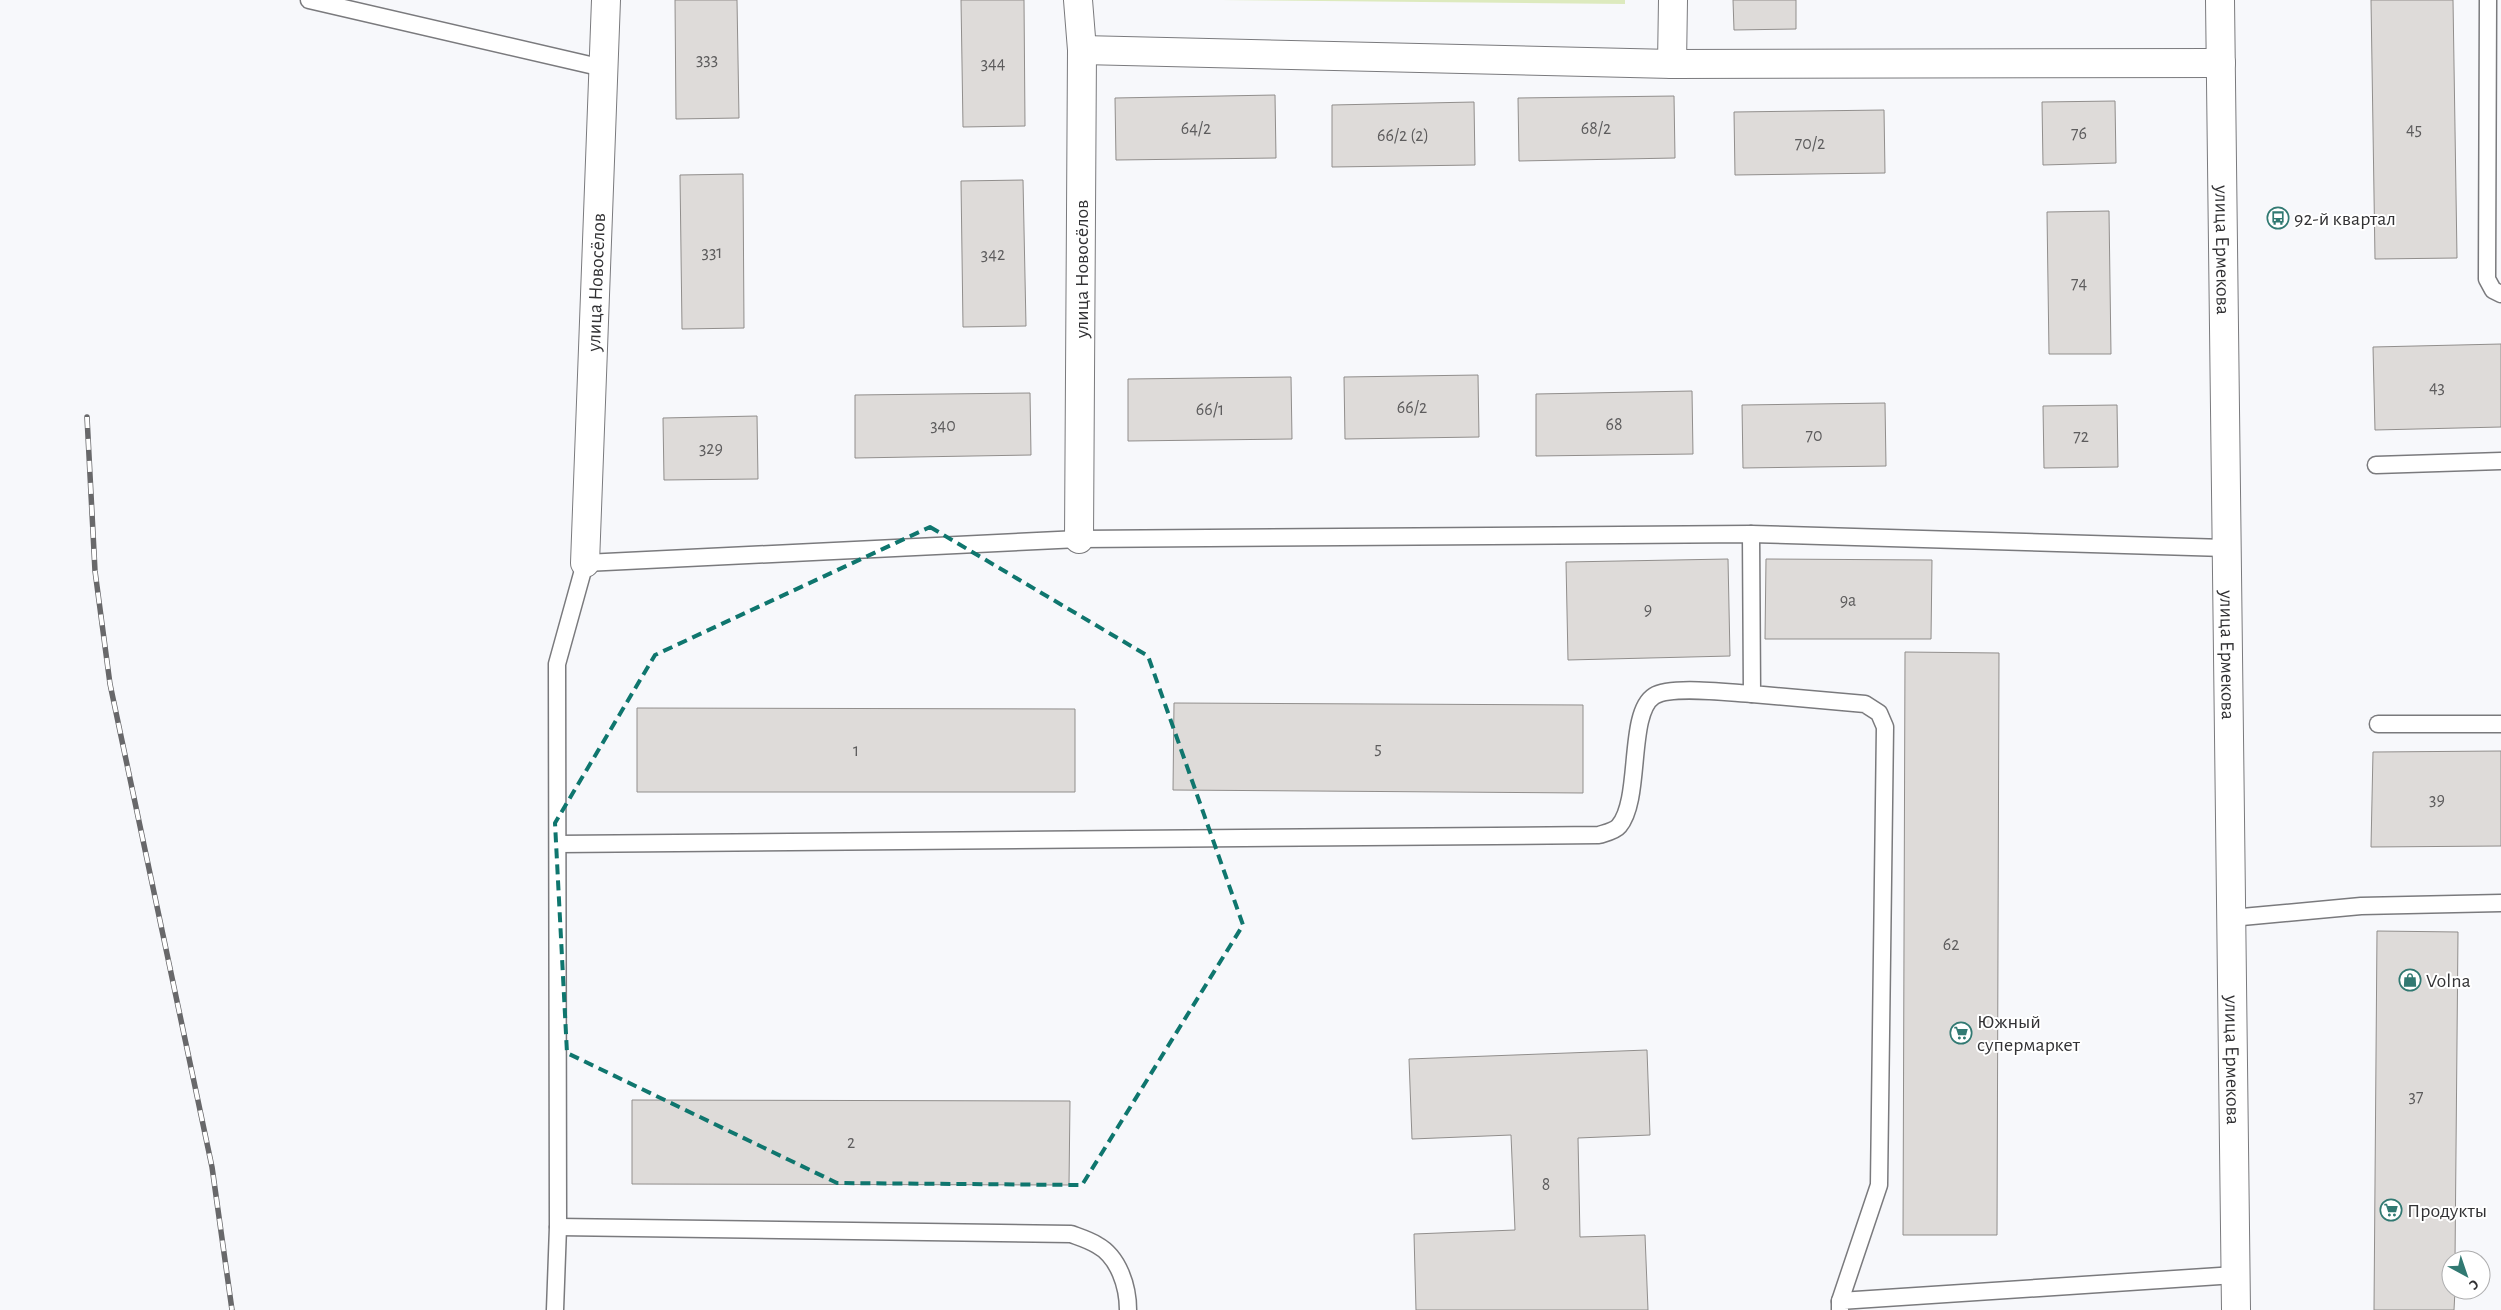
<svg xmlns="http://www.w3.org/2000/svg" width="2501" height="1310" viewBox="0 0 2501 1310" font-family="'Alegreya Sans',sans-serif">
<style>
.green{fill:#ddeabe}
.building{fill:#dedbd9;stroke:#918e8c}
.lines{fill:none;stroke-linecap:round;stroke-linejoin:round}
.lane-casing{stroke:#7a7a7d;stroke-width:19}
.street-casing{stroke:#7a7a7d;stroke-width:30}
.secondary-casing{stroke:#7a7a7d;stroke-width:30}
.lane{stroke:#fff;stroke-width:16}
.street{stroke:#fff;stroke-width:28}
.secondary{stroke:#fff;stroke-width:28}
.rail-casing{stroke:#68686a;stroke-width:5.5}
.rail{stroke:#fff;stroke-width:4;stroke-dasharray:11;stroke-linecap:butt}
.marked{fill:none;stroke:#0f766e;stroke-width:4;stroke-dasharray:10 6;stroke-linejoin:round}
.labels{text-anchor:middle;stroke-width:4;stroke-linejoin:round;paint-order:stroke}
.number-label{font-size:18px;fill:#5d5c5d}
.poi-label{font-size:20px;fill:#323234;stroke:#fff;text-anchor:start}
.street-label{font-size:20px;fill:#323234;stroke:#fff}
</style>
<rect width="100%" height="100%" fill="#f7f8fb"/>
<path class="green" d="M1221,0H1625V4Z"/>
<g class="building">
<path d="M675,0H737L739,118L676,119Z"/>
<path d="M961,0H1024L1025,126L963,127Z"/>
<path d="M1733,0H1796V29L1734,30Z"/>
<path d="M2371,0H2453L2457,258L2375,259Z"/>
<path d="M1275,95L1276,158L1116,160L1115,98Z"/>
<path d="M1674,96L1675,158L1519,161L1518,98Z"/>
<path d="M2115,101L2116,163L2043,165L2042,102Z"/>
<path d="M1474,102L1475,165L1332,167V105Z"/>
<path d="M1884,110L1885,173L1735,175L1734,112Z"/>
<path d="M743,174L744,328L682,329L680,175Z"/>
<path d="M1023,180L1026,326L963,327L961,181Z"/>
<path d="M2109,211L2111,354H2049L2047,212Z"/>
<path d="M2501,344V427L2375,430L2373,347Z"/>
<path d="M1478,375L1479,437L1345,439L1344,377Z"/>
<path d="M1291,377L1292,439L1128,441V379Z"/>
<path d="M1692,391L1693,454L1536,456V394Z"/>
<path d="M1030,393L1031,455L855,458V395Z"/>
<path d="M1885,403L1886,466L1743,468L1742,405Z"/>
<path d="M2117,405L2118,467L2044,468L2043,406Z"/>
<path d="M757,416L758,479L664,480L663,418Z"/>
<path d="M1728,559L1730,656L1568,660L1566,562Z"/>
<path d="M1766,559L1932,560L1931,639H1765Z"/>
<path d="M1905,652L1999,653L1997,1235H1903Z"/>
<path d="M1174,703L1583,705V793L1173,790Z"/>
<path d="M637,708L1075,709V792H637Z"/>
<path d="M2501,751V846L2371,847L2373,752Z"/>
<path d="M2377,931L2458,932L2455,1260H2451V1290H2455L2454,1310H2374Z"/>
<path d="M1647,1050L1650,1135L1578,1138L1580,1237L1645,1235L1648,1310H1416L1414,1234L1515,1230L1511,1135L1412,1139L1409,1059Z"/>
<path d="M632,1100L1070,1101L1069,1185L632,1184Z"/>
</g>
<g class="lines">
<g class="lane-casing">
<g id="lane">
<path d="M309,0L603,68"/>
<path d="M2488,0L2487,279L2493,290L2501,294"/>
<path d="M2376,465L2501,461"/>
<path d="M1751,534L1752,694L1865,704L1879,713L1885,727L1879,1185L1840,1301"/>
<path d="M2378,724H2501"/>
<path d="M558,844L1599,835C1605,833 1615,831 1619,826C1642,799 1627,713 1654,696C1671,685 1731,693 1752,694"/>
<path d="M2231,918L2361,906L2501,903"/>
<path d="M558,1227L1071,1234C1079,1237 1089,1240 1097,1245C1119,1257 1128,1287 1128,1310"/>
<path d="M555,1310L558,1227L557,664L585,563L1079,539L1751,534L2225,548"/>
<path d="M1840,1310V1301L2235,1275"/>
</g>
</g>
<g class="street-casing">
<g id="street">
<path d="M1078,0L1082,50L1079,539"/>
<path d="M1082,50L1672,64L2221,63"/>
<path d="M1672,64L1673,0"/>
<path id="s1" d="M585,563L606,0"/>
</g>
</g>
<g class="secondary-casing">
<g id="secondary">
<path id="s2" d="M2220,0L2236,1310"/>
</g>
</g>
<use href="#lane" class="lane"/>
<use href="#street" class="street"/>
<use href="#secondary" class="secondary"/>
<g class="rail-casing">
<path id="rail" d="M87,417L95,571L110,684L212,1167L232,1310"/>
</g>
<use href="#rail" class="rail"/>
</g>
<path class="marked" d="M930,527L1148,656L1243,925L1082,1185L837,1183L567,1053L555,823L655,655Z"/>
<defs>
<g id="bus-ring" transform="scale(1.125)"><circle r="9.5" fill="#fff" stroke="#317972" stroke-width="1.5"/><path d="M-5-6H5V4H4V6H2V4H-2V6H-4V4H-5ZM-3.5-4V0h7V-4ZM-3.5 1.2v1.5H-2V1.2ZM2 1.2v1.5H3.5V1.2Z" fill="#317972"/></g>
<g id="shop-ring" transform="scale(1.125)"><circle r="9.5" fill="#fff" stroke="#317972" stroke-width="1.5"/><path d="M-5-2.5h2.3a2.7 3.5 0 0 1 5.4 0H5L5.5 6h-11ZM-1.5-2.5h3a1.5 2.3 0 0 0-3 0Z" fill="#317972"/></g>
<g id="supermarket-ring" transform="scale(1.125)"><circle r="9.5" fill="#fff" stroke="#317972" stroke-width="1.5"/><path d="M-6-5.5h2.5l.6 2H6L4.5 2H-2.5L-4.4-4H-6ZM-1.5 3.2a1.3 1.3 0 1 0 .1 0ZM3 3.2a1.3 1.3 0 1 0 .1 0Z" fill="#317972"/></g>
</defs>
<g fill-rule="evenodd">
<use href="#bus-ring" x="2278" y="218"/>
<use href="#shop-ring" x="2410" y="980"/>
<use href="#supermarket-ring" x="1961" y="1033"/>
<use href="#supermarket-ring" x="2391" y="1210"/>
</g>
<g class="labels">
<g class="number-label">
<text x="707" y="65">333</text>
<text x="993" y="69">344</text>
<text x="1196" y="134">64/2</text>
<text x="1596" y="134">68/2</text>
<text x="2414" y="135">45</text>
<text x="2079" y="139">76</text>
<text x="1403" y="141">66/2 (2)</text>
<text x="1810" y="149">70/2</text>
<text x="712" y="258">331</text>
<text x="993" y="260">342</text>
<text x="2079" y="289">74</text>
<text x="2437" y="393">43</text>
<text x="1412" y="413">66/2</text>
<text x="1210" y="415">66/1</text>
<text x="1614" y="430">68</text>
<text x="943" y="431">340</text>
<text x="1814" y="441">70</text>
<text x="2081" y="442">72</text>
<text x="711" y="454">329</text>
<text x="1848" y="606">9а</text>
<text x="1648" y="615">9</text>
<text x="1378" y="754">5</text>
<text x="856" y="756">1</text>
<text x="2437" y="805">39</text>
<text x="1951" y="950">62</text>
<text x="2416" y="1102">37</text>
<text x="851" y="1148">2</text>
<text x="1546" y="1190">8</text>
</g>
<g class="poi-label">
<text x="2294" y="225">92-й квартал</text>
<text x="2426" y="987">Volna</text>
<text x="1977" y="1028">Южный<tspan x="1977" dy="23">супермаркет</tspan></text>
<text x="2407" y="1217">Продукты</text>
</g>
<g class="street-label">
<text dy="7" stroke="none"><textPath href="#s2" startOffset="250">улица Ермекова</textPath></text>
<text transform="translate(1081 269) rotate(-90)" y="7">улица Новосёлов</text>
<text dy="7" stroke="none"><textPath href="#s1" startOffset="281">улица Новосёлов</textPath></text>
<text dy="7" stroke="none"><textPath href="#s2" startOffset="655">улица Ермекова</textPath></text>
<text dy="7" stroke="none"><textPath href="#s2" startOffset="1060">улица Ермекова</textPath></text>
</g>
</g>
<g transform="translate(2466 1275) rotate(140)"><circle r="24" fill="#ffffff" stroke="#adadae"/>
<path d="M0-4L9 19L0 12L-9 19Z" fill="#317972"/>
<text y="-8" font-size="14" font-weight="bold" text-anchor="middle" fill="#323234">С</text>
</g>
</svg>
